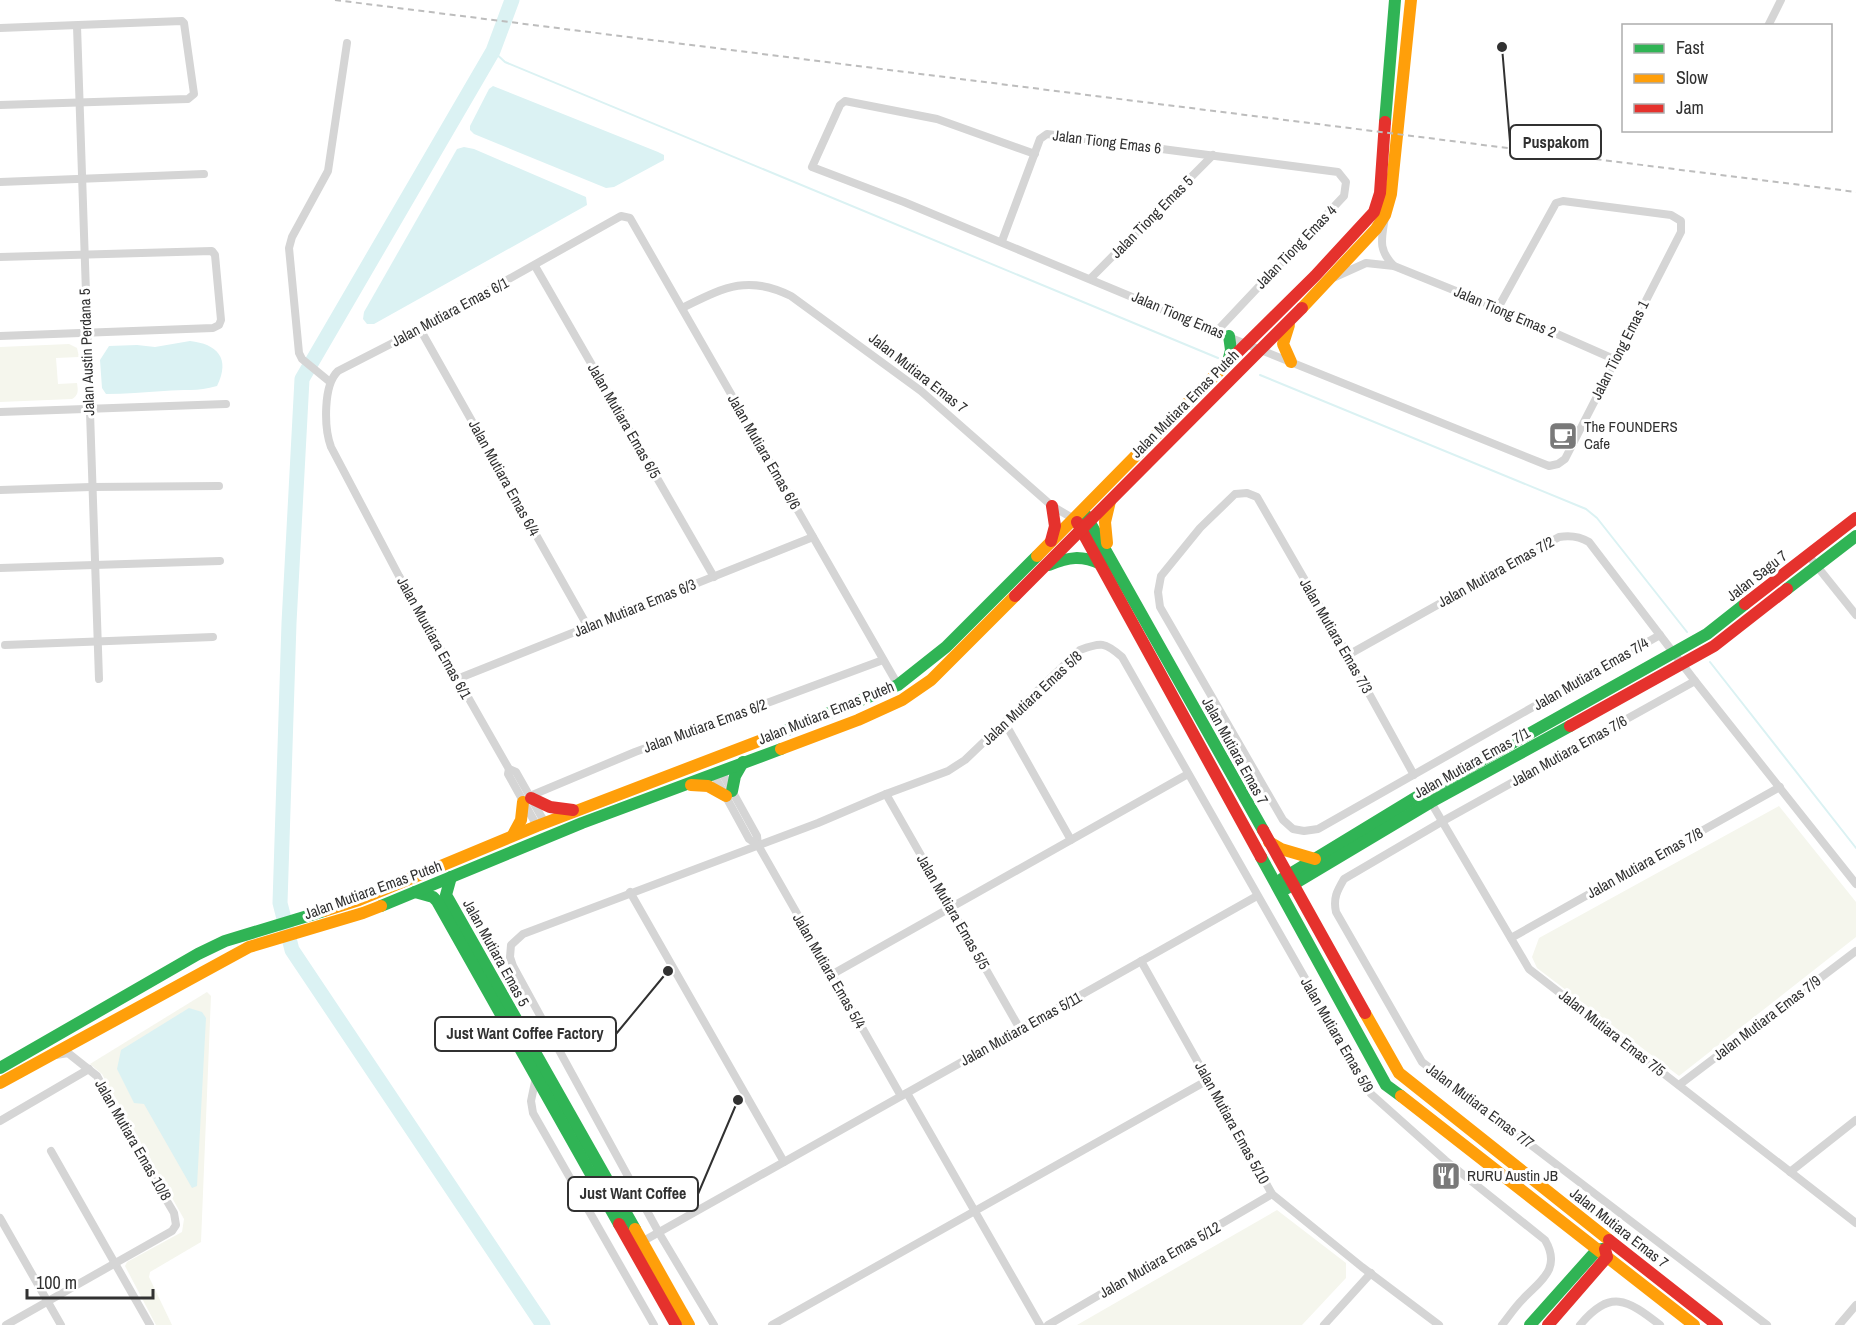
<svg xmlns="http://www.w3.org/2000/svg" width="1856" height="1325" viewBox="0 0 1856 1325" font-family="'Archivo Narrow',sans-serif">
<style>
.green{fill:#f5f6ed}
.water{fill:#dbf2f3}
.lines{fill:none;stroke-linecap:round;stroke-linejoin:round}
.stream{stroke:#dbf2f3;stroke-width:2}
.river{stroke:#dbf2f3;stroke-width:15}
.street{stroke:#d5d5d5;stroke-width:8}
.fast{stroke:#30b455;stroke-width:12}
.slow{stroke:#ff9f0a;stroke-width:12}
.jam{stroke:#e5322d;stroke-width:12}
.rail{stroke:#bdbdbd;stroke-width:2;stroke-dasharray:6 4.5;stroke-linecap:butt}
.labels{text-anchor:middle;stroke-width:6;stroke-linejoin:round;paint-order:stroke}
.street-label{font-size:15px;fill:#313131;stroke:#fff}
.poi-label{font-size:15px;fill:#313131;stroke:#fff;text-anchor:start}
.leader{fill:none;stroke:#313131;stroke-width:2}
.callout-dot{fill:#313131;stroke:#fff;stroke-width:2}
.callout{fill:#fff;stroke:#313131;stroke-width:2}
.callout-label{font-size:16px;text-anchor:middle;font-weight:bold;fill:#313131}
</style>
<rect width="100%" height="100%" fill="#fff"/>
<g class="green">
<path d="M69,344L77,348L79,357L56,358L58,384L77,383C78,390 79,395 72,399L0,402V347Z"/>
<path d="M1779,806L1856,902V937L1679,1076L1537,968L1532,957L1539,938Z"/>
<path d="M207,992L211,996L201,1242L150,1272L149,1277L172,1325H156L125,1266L127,1262L182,1232L184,1219L102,1074L90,1064Z"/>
<path d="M1277,1210L1346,1263V1278L1302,1325H1077Z"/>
</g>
<g class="water">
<path d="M493,86L658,152L664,155V160L614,187L606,188L474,134L470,130V126L489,89Z"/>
<path d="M464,147L474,149L586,197L587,205L374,324H367L363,319L364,312L457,149Z"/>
<path d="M190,341C217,344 231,358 217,386C197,392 184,389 164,391C144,392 125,394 106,394L102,388L100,360L109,346L137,345L155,347Z"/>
<path d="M189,1008L202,1012L206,1018L197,1186L192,1188L144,1104L134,1103L117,1069L121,1050Z"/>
</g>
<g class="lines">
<g class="stream">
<path d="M493,51L505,62L1218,358"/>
<path d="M1260,375L1586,509L1597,518L1687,632"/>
<path d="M1710,662L1856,848"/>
</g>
<path class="river" d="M512,0L493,51L302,379L289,623L280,903L292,950L543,1325"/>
<g class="street">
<path d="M77,26L99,679"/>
<path d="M1768,26L1781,0"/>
<path d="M0,28L182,21L184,23L194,94L188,99L0,105"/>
<path d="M1035,154L937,119L845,101L840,105L812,167L904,202L1216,332L1549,466L1558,464L1565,459L1681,232V221L1671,215L1563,201L1556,203L1498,308"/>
<path d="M0,182L204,174"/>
<path d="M1385,217C1382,238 1377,249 1394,266"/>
<path d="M1002,241L1040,139L1047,134L1338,172L1346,182L1344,196L1216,332"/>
<path d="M0,257L212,251L215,255L221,320L219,325L213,328L0,336"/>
<path d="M535,266L714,577"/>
<path d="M1335,277L1366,263L1394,266L1498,308L1616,360"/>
<path d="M1091,278L1213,155"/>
<path d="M682,308C723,288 747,274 791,296L921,391L1052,506L1074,519"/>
<path d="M420,329L588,627"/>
<path d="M330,382L302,359L299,353L289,248L292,237L328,171L347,43"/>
<path d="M0,412L226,404"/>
<path d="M0,490L91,487L219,486"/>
<path d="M1808,555L1856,615"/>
<path d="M0,568L220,561"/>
<path d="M5,645L213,637"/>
<path d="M1348,655L1559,537C1570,535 1579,536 1589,542L1695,681L1856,884"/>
<path d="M457,679L813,537"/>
<path d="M1695,681L1443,821L1344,879C1337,891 1333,898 1336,912L1422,1062L1767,1325"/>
<path d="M1005,723L1071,840"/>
<path d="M509,769L508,774L537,826"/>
<path d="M721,771L757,836L758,845"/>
<path d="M713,773L749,839L758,845L901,1096"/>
<path d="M1414,775L1340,641L1257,497L1247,493L1235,494L1200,528L1161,576L1158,592L1160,607L1283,820L1293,829L1304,831L1318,829L1660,635"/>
<path d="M886,794L1020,1029"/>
<path d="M530,796L635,752L883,660"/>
<path d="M1429,799L1529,969L1856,1223"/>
<path d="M545,823L516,772L509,769L399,576L331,447C324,428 323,385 338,371L420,329L621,216L630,218L898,685"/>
<path d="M630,892L784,1162"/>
<path d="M1511,938L1780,787"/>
<path d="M1141,961L1272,1194L1362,1267L1439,1325"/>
<path d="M831,975L1188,774"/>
<path d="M536,1077L531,1101L533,1113L654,1325"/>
<path d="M1679,1085L1856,951"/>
<path d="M907,1093L1040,1325"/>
<path d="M0,1121L89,1069"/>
<path d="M51,1151L150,1325"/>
<path d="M1790,1172L1856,1120"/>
<path d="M0,1218L61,1325"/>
<path d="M638,1244L1257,896"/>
<path d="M6,1325L172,1231L176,1225L174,1213L134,1145L97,1076L68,1053L56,1055"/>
<path d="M714,1325L659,1233L513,966L510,957L511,945L523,934L818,823L886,794L948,771L965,760L1080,650C1101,642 1105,642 1122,657L1371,1094L1445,1160L1545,1240C1562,1269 1540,1281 1523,1299C1515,1307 1509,1316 1502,1325"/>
<path d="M772,1325L1208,1080"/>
<path d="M1048,1325L1272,1194"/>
<path d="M1324,1325L1371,1273"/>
<path d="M1580,1325C1610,1289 1627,1299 1660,1325"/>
<path d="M1839,1325L1856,1305"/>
</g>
<g class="fast">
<path d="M1385,122L1395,0"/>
<path d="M1228,362L1231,350L1229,336"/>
<path d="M1085,514L1263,830"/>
<path d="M1049,565C1069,557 1081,555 1101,564"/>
<path d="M1787,589L1856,536"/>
<path d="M780,733L898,685L946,647L1037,556"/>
<path d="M732,791L735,776L743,762"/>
<path d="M1261,857L1386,1085L1401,1096"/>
<path d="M451,877L446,895L635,1229"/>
<path d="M1282,879L1425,792L1707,634L1745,604"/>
<path d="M1287,888L1431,802L1570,726"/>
<path d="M415,892L433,897L437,901L619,1224"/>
<path d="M381,906L582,823L781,749"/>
<path d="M0,1068L198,954L225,941L324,911"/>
<path d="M1530,1325L1597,1250L1603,1249"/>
</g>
<g class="slow">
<path d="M1302,308L1376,229L1385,215L1391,194L1411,0"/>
<path d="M1289,325L1283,344L1291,362"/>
<path d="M1107,543L1105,522L1110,501"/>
<path d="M1037,556L1230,360"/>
<path d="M781,749L858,720L902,700L931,680L1015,596"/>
<path d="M691,785L708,786L726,796"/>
<path d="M513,835L521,820L523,802"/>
<path d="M1269,842L1281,849L1315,859"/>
<path d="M324,911L359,900L537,826L780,733"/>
<path d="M1365,1013L1399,1073L1609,1240"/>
<path d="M0,1083L249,947L363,913L381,906"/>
<path d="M1401,1096L1694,1325"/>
<path d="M635,1229L689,1325"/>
</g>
<g class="jam">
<path d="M1230,360L1315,276L1374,212L1380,193L1385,122"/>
<path d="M1077,522L1261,857"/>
<path d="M1051,541L1055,526L1052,506"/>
<path d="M1015,596L1302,308"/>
<path d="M1745,604L1856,518"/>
<path d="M1570,726L1714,646L1787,589"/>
<path d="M531,798L550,807L573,810"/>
<path d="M1263,830L1365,1013"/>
<path d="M619,1224L676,1325"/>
<path d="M1609,1240L1717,1325"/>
<path d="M1548,1325L1607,1257L1605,1249"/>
</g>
<path class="rail" d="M335,0L1856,192"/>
</g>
<defs>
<g id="cafe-square" transform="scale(1.5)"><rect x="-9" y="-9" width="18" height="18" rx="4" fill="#797979" stroke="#fff"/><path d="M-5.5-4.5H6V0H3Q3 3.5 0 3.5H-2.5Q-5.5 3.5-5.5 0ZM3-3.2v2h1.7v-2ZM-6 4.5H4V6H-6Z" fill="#fff"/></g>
<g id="restaurant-square" transform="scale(1.5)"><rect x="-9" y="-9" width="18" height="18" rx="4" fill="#797979" stroke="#fff"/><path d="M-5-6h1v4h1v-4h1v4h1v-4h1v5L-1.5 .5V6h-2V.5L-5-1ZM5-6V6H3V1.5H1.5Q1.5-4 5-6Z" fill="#fff"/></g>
</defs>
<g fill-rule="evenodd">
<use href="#cafe-square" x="1563" y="436"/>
<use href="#restaurant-square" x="1446" y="1176"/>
</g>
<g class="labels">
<g class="street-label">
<text transform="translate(1107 142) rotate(7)" y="5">Jalan Tiong Emas 6</text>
<text transform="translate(1152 217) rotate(-45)" y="5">Jalan Tiong Emas 5</text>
<text transform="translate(1296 247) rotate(-46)" y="5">Jalan Tiong Emas 4</text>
<text transform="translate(450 312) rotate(-28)" y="5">Jalan Mutiara Emas 6/1</text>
<text transform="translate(1505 312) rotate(23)" y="5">Jalan Tiong Emas 2</text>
<text transform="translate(1178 315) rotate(23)" y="5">Jalan Tiong Emas</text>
<text transform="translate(1620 350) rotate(-63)" y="5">Jalan Tiong Emas 1</text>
<text transform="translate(87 352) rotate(-92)" y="5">Jalan Austin Perdana 5</text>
<text transform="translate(918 373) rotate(38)" y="5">Jalan Mutiara Emas 7</text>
<text transform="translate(1185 404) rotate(-45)" y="5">Jalan Mutiara Emas Puteh</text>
<text transform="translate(624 421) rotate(60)" y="5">Jalan Mutiara Emas 6/5</text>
<text transform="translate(764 452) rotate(60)" y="5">Jalan Mutiara Emas 6/6</text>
<text transform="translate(504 478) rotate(61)" y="5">Jalan Mutiara Emas 6/4</text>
<text transform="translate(1496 572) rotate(-29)" y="5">Jalan Mutiara Emas 7/2</text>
<text transform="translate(1757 576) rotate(-38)" y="5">Jalan Sagu 7</text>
<text transform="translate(635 608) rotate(-22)" y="5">Jalan Mutiara Emas 6/3</text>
<text transform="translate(1336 636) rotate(60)" y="5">Jalan Mutiara Emas 7/3</text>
<text transform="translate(434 638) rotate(61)" y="5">Jalan Muutiara Emas 6/1</text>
<text transform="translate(1591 674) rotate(-30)" y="5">Jalan Mutiara Emas 7/4</text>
<text transform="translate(1032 698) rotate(-43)" y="5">Jalan Mutiara Emas 5/8</text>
<text transform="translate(826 713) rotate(-22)" y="5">Jalan Mutiara Emas Puteh</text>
<text transform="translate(705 726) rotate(-20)" y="5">Jalan Mutiara Emas 6/2</text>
<text transform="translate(1235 751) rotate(61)" y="5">Jalan Mutiara Emas 7</text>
<text transform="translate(1569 751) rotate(-29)" y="5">Jalan Mutiara Emas 7/6</text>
<text transform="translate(1472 763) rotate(-29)" y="5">Jalan Mutiara Emas 7/1</text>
<text transform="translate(1645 863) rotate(-29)" y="5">Jalan Mutiara Emas 7/8</text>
<text transform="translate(373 890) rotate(-20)" y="5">Jalan Mutiara Emas Puteh</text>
<text transform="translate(953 912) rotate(60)" y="5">Jalan Mutiara Emas 5/5</text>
<text transform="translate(496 953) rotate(61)" y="5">Jalan Mutiara Emas 5</text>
<text transform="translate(829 971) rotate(60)" y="5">Jalan Mutiara Emas 5/4</text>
<text transform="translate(1767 1018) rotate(-37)" y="5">Jalan Mutiara Emas 7/9</text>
<text transform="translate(1021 1029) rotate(-29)" y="5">Jalan Mutiara Emas 5/11</text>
<text transform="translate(1612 1033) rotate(38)" y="5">Jalan Mutiara Emas 7/5</text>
<text transform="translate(1337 1035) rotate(60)" y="5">Jalan Mutiara Emas 5/9</text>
<text transform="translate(1480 1106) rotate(37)" y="5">Jalan Mutiara Emas 7/7</text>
<text transform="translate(1232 1123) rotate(61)" y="5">Jalan Mutiara Emas 5/10</text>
<text transform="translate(133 1140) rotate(60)" y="5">Jalan Mutiara Emas 10/8</text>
<text transform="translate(1619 1228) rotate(38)" y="5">Jalan Mutiara Emas 7</text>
<text transform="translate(1160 1260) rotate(-30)" y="5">Jalan Mutiara Emas 5/12</text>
</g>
<g class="poi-label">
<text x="1584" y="432">The FOUNDERS<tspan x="1584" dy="17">Cafe</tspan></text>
<text x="1467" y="1181">RURU Austin JB</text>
</g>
</g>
<path class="leader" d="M1502 47L1510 142M668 971L616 1034M738 1100L698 1194"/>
<g class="callout-dot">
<circle cx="1502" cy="47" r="6"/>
<circle cx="668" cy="971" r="6"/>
<circle cx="738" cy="1100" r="6"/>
</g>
<g class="callout">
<rect x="1510" y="125" width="91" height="34" rx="6"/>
<rect x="435" y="1017" width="181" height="34" rx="6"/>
<rect x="568" y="1177" width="130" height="34" rx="6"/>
</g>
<g class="callout-label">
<text x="1556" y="148">Puspakom</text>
<text x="525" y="1039">Just Want Coffee Factory</text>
<text x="633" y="1199">Just Want Coffee</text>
</g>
<rect x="1622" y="24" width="210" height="108" fill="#ffffff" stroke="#adadad" stroke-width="1.5"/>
<rect x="1634" y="44" width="30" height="9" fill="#30b455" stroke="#adadad" stroke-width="1.5"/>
<text x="1676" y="54" font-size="18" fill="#313131">Fast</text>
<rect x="1634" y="74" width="30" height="9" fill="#ff9f0a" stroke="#adadad" stroke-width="1.5"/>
<text x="1676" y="84" font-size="18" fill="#313131">Slow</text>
<rect x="1634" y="104" width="30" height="9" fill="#e5322d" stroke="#adadad" stroke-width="1.5"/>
<text x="1676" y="114" font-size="18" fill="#313131">Jam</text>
<path d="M27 1289v9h126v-9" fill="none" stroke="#313131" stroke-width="3"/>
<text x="36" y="1289" font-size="18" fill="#313131" stroke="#ffffff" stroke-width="4.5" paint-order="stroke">100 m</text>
</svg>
